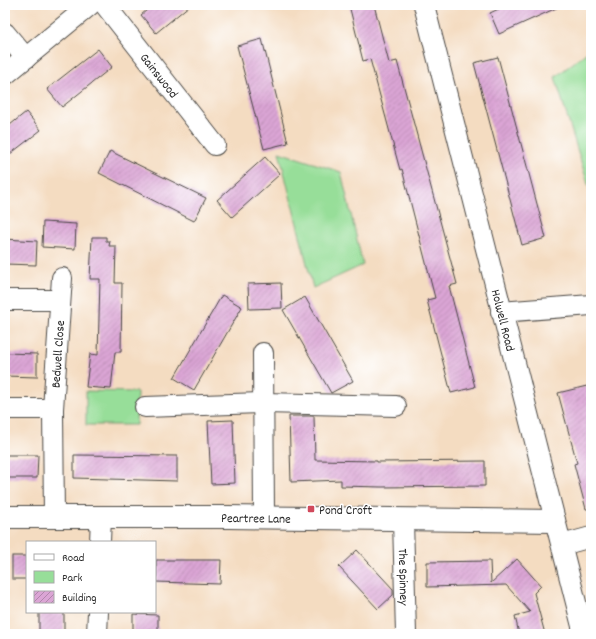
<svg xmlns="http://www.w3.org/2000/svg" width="596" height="639" viewBox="0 0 596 639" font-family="Dekko,sans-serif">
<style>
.green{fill:#97de99;stroke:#618462}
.building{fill:url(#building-hatch)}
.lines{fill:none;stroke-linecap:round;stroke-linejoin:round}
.street-casing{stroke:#494642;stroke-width:22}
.secondary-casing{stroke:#494642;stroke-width:24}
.street{stroke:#fff;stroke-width:20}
.secondary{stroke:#fff;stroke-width:22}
.poi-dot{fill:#d1495b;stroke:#fff;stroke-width:1.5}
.labels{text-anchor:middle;stroke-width:3;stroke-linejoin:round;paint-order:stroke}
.street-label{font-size:13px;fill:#2b2b2b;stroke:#fff}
.poi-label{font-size:13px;fill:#2b2b2b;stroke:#fff;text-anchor:start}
</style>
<defs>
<pattern id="building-hatch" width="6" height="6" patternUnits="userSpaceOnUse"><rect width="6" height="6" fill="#dba5d5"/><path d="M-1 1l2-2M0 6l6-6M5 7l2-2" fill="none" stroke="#b287ad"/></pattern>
</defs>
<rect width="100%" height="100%" fill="#fff"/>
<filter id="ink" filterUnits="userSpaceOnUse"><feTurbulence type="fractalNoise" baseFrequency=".025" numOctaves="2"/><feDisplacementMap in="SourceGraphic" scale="8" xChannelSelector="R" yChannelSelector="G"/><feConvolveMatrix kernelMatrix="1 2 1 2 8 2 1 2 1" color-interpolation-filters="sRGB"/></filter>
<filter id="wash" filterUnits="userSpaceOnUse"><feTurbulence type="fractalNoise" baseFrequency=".012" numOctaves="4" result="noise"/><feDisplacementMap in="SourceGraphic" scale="16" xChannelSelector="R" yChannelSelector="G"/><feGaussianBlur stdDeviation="0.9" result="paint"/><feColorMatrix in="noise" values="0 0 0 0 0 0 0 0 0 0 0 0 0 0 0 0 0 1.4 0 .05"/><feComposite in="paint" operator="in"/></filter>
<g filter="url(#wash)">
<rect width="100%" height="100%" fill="#f4dcc1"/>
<g class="green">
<path d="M591,49V194L555,77Z"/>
<path d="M279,152L341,172L363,265L313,288Z"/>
<path d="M86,391L137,392L136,425H86Z"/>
</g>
<g id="blocks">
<g class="building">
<path d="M153,5H190L156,33L141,15Z"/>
<path d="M349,5H374L389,63L397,61L457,284L449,286L475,387L451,393L427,300L435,298L402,169L400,170L370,59L363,61Z"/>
<path d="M507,5H563L499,34L490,13Z"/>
<path d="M262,39L288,143L264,149L237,46Z"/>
<path d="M98,49L112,67L62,107L47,89Z"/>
<path d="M498,57L546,238L522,245L474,63Z"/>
<path d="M26,112L41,130L5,158V129Z"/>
<path d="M110,151L206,198L194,221L99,173Z"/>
<path d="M265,157L280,174L232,217L217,200Z"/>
<path d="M43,222L76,224L75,249L42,247Z"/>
<path d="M92,237H106V241H110L109,246H116L115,283H122L121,352H115L111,389L86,387L90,354L98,355L100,279H90Z"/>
<path d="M5,239L37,241L36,265L5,264Z"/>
<path d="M281,283L282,308L249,309L248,284Z"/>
<path d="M222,295L242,307L194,390L174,378Z"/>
<path d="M305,297L353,381L331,393L283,310Z"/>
<path d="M5,353L37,354V377L5,376Z"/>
<path d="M591,385V509H586L574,464L577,463L558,393Z"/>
<path d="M289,416H314L315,460L377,461V462L485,461V486L381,487L341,486V480L291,482Z"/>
<path d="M233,420L235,483L211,484L208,421Z"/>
<path d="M5,455H38L37,478H5Z"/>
<path d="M74,455L177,456V481L74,478Z"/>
<path d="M357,550L393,589V595L378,609L339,567Z"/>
<rect x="12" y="556" width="15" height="23"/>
<path d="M517,559L541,586L534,593L545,634H519L515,616L530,612L506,585L427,587V562L490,561L491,583Z"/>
<path d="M156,560H221L220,584L156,582Z"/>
<rect x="39" y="613" width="25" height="21"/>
<path d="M133,614L158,615V634H133Z"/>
</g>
</g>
</g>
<g filter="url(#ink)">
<use href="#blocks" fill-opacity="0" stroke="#494642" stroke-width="1"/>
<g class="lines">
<g class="street-casing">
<g id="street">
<path id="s1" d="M105,5L215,145"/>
<path id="s2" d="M424,5L584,634"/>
<path d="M5,33L26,58"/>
<path d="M5,75L90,5"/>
<path d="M7,300H60"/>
<path d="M501,312L591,305"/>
<path d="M263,353L264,517"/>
<path d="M145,407L263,403L396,406"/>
<path d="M5,409H53"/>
<path id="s3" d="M54,518L53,409L62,278"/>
<path id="s4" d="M403,520L406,634"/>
<path d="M100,542L101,517"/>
<path d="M562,545L591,537"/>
<path d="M97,634L98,612"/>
</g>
</g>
<g class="secondary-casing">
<g id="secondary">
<path id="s5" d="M5,517H228L554,521"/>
</g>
</g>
<use href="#street" class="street"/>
<use href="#secondary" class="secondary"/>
</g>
</g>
<rect class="poi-dot" x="307" y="505" width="8" height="8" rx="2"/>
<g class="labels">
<g class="street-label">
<text dy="5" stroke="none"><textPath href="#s1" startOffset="89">Gainswood</textPath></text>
<text dy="5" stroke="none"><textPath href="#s2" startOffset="325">Holwell Road</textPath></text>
<text dy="5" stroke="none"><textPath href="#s3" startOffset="164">Bedwell Close</textPath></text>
<text dy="5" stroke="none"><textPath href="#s5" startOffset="251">Peartree Lane</textPath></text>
<text dy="5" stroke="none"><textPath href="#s4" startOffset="57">The Spinney</textPath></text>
</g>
<g class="poi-label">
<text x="319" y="514">Pond Croft</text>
</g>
</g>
<rect width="596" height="639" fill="none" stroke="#fff" stroke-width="20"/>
<rect x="26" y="541" width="130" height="72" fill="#ffffff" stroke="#aaaaaa"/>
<rect x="34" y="554" width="20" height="6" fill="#ffffff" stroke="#aaaaaa"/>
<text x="62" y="561" font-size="12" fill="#2b2b2b">Road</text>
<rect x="34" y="571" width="20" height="12" fill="#97de99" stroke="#aaaaaa"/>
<text x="62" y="581" font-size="12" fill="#2b2b2b">Park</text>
<rect x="34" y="591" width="20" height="12" fill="url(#building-hatch)" stroke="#aaaaaa"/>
<text x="62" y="601" font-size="12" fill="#2b2b2b">Building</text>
</svg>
